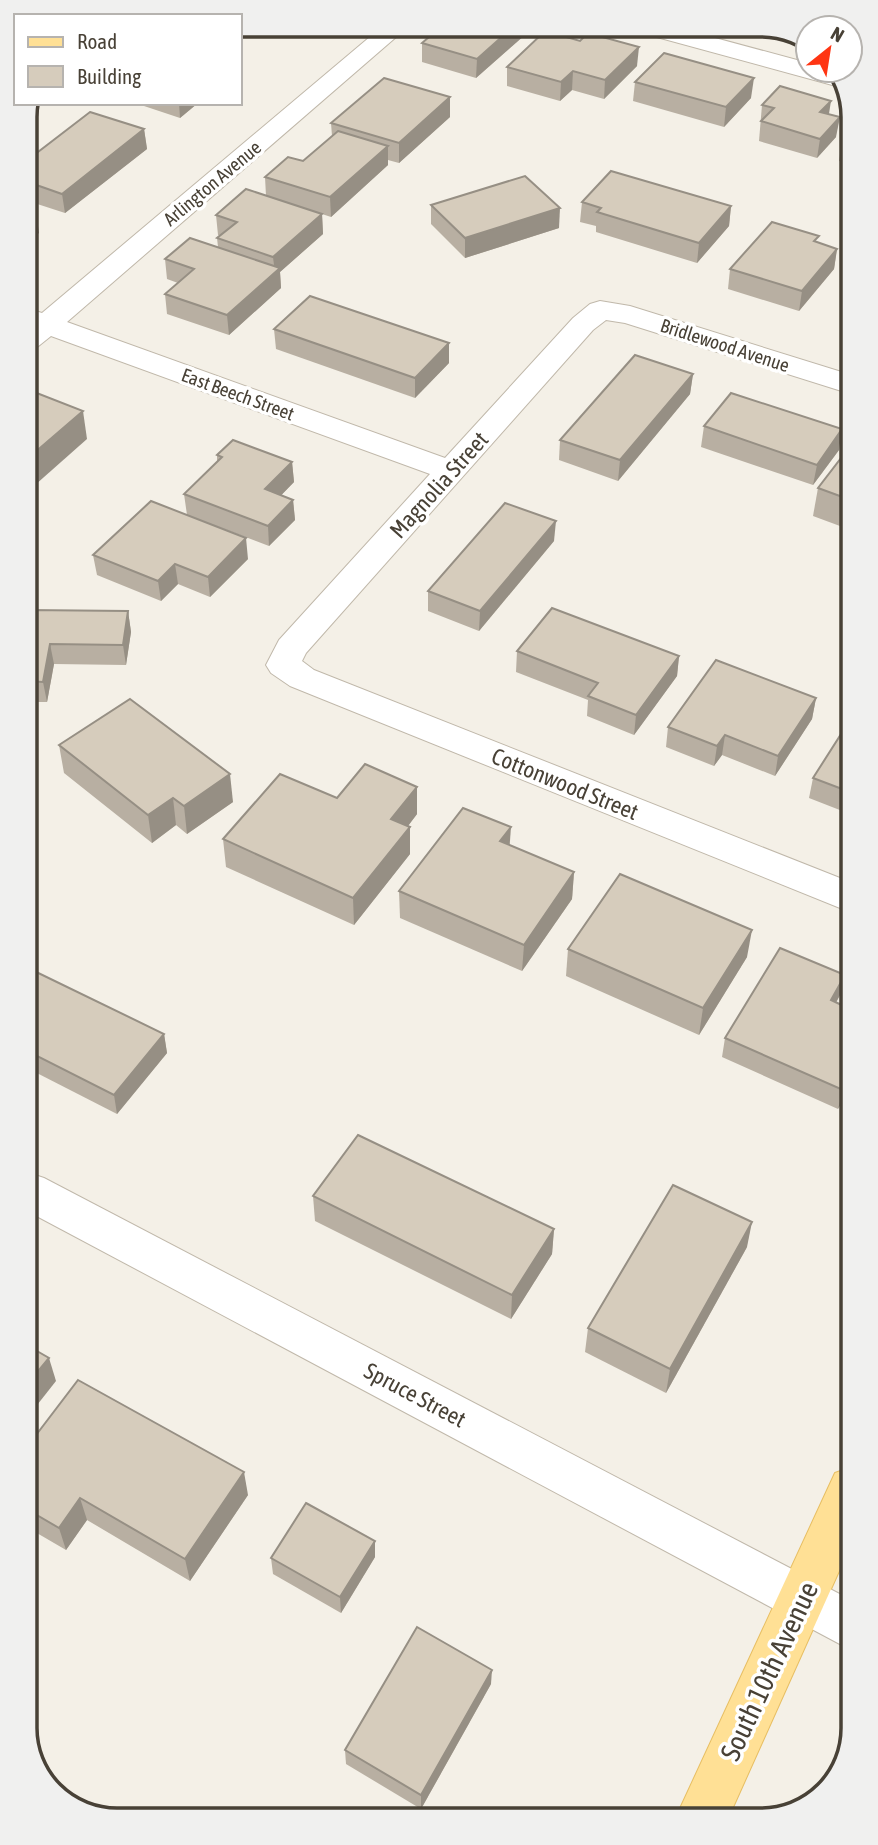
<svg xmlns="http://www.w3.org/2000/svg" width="878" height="1845" viewBox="0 0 878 1845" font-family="'Asap Condensed',sans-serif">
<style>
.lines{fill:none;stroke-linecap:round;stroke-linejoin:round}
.street-casing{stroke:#c0b8aa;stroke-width:2}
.primary-casing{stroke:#e7be62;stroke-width:2}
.street{fill:#fff;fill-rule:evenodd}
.primary{fill:#ffe095;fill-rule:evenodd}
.wall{fill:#b8afa2}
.shaded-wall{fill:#968f84}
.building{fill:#d6ccbc;stroke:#968f84;stroke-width:2}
.labels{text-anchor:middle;stroke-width:7;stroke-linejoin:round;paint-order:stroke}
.far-street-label{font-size:19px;fill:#484136;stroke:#fff}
.street-label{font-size:23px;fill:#484136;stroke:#fff}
.near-street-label{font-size:28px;fill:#484136;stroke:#fff}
.rim{fill:none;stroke:#484136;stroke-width:3.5}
</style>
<rect width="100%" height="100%" fill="#f4f0e7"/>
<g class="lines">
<g class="street-casing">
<g id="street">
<path d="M384,25H410L67,322L445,458L573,318L590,304L600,301L630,306L848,374V393L625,323L606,320L593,330L306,653L302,661L314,670L850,882V912L290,686L271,673L266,665L279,640L430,474L51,336L36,348L26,351L25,308L42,313Z"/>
<path d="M628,25H667L808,63V70L838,71L847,82V89L631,30Z"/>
<path d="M29,1173L44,1178L853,1601V1651L29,1212Z"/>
</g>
</g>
<g class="primary-casing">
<path id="primary" d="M852,1467L853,1540L730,1814L677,1815L835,1473Z"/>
</g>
<use href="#street" class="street"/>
<use href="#primary" class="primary"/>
</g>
<g class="wall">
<path d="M526,34L476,78L422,62V43Z"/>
<path d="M637,66L604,99L572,90L560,101L507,86V67Z"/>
<path d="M635,82L751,98L724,127L633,101Z"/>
<path d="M141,103H198L180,118L141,105Z"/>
<path d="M762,105L829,114L836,137L817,158L759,141Z"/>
<path d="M450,117L399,163L388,160V165L331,217L322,214L323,234L280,272L281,288L229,335L167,314L165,294L178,283L167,279L165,259L218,247L217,238L221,236L218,235L216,215L266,196L265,177L303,161L332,136L331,123Z"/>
<path d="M144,129L147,149L65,213L25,200V162Z"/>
<path d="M847,136V163L839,161L842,141Z"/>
<path d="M582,202L731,206L729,226L697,263L596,232V226L580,222Z"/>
<path d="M431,205L559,228L465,258L431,224Z"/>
<path d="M837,249L834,269L799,311L728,289L730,269Z"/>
<path d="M274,329L449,343V363L415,398L276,349Z"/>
<path d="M693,374L690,394L618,481L559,460L560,440Z"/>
<path d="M704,426L839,450L813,485L701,447Z"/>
<path d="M848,449V529L813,516L818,488Z"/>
<path d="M217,455L292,462L294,482L281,495L293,500L295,520L269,546L187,515L184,494L217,462Z"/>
<path d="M554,541L479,631L428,611V591Z"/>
<path d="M93,555L248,559L210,597L178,584L161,601L97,575Z"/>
<path d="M27,610L128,611L131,632L126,665L54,664L47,702H27Z"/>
<path d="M517,651L679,656L677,676L634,735L587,716L588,700L516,672Z"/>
<path d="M816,698L812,719L775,776L722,755L714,766L666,747L668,727Z"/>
<path d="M849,733L850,814L809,798L813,778Z"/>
<path d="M59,745L233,802L187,834L176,825L152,843L64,773Z"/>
<path d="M417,787V814L408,826L410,854L354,925L226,867L223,839L337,798Z"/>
<path d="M574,872L572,899L522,971L400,918L399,891Z"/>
<path d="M568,949L747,957L699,1035L566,976Z"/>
<path d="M28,968L164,1034L167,1053L117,1114L29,1069Z"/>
<path d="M845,975L840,995L836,1003L851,1086L838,1109L722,1057L725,1038Z"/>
<path d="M313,1196L554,1229L552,1254L511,1319L315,1221Z"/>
<path d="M747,1247L666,1393L585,1352L588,1328Z"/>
<path d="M30,1443L248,1495L190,1581L87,1520L66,1550L30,1529Z"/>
<path d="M375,1541V1557L341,1613L273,1574L271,1558Z"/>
<path d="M491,1684L421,1809L346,1764L345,1750Z"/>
</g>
<g class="shaded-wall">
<path d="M515,25H526V34L476,78L477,59Z"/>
<path d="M639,47L637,66L604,99L605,80Z"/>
<path d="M573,71L572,90L560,101L561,82Z"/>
<path d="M754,78L751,98L724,127L726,107Z"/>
<path d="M450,97V117L399,163V143Z"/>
<path d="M831,101L828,120L820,112Z"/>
<path d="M179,103H198L180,118Z"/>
<path d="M840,117L836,137L817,158L820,139Z"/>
<path d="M144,129L147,149L65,213L62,194Z"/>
<path d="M388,146V165L331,217L330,197Z"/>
<path d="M731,206L729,226L697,263L699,243Z"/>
<path d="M560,208L559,228L465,258V238Z"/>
<path d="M36,213L39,233L25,244V222Z"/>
<path d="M322,214L323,234L280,272L281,288L229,335L227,315L275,273L273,257Z"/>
<path d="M837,249L834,269L799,311L802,291Z"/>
<path d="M449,343V363L415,398V378Z"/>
<path d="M693,374L690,394L618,481L620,460Z"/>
<path d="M83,411L87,439L26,493V460Z"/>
<path d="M842,429L839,450L813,485L817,465Z"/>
<path d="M292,462L294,482L267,510L265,489Z"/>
<path d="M293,500L295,520L269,546L268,526Z"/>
<path d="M556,521L554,541L479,631L480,611Z"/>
<path d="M246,538L248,559L210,597L208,577Z"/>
<path d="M175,564L178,584L161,601L158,581Z"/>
<path d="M128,611L131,632L126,665L123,645Z"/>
<path d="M50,644L54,664L47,702L43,682Z"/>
<path d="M679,656L677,676L634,735L636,715Z"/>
<path d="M816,698L812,719L775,776L778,756Z"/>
<path d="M725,735L722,755L714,766L717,746Z"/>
<path d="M230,774L233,802L187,834L184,806Z"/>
<path d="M417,787V814L392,847L391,819Z"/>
<path d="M173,798L176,825L152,843L148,815Z"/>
<path d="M410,827V854L354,925L353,898Z"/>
<path d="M511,827L509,854L500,841Z"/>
<path d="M574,872L572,899L522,971L524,945Z"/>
<path d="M752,930L747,957L699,1035L703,1008Z"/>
<path d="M845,975L840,995L826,1020L831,1000Z"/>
<path d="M164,1034L167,1053L117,1114L114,1095Z"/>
<path d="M851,1076V1086L838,1109L843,1090Z"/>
<path d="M752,1222L747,1247L666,1393L670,1369Z"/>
<path d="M554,1229L552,1254L511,1319L512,1295Z"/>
<path d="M49,1358L56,1381L30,1414V1381Z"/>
<path d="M244,1472L248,1495L190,1581L185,1559Z"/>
<path d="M80,1498L87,1520L66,1550L59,1528Z"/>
<path d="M375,1541V1557L341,1613L340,1597Z"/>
<path d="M492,1670L491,1684L421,1809V1795Z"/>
</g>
<g class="building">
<path d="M443,25H515L477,59L422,43Z"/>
<path d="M545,31L580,41L588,33L639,47L605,80L573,71L561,82L507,67Z"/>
<path d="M664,53L754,78L726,107L635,82Z"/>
<path d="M384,78L450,97L399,143L331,123Z"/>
<path d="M780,86L831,101L820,112L840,117L820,139L761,121L774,108L762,105Z"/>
<path d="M90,112L144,129L62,194L25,181V162Z"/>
<path d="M338,131L388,146L330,197L265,177L288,157L303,161Z"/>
<path d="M847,136V143L842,141Z"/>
<path d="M611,171L731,206L699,243L597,212L601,208L582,202Z"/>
<path d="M525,176L560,208L465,238L431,205Z"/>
<path d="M246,189L322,214L273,257L217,238L237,222L216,215Z"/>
<path d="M25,210L36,213L25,222Z"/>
<path d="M772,222L819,236L814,241L837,249L802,291L730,269Z"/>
<path d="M190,238L280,268L227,315L165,294L194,269L165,259Z"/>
<path d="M310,296L449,343L415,378L274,329Z"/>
<path d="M635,355L693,374L620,460L560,440Z"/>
<path d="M29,390L83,411L26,460V393Z"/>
<path d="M731,393L842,429L817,465L704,426Z"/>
<path d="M233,440L292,462L265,489L293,500L268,526L184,494L222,457L217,455Z"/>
<path d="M848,449V499L818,488Z"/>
<path d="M151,501L246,538L208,577L175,564L158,581L93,555Z"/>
<path d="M505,503L556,521L480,611L428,591Z"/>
<path d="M552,608L679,656L636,715L588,696L598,683L517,651Z"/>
<path d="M27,610L128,611L123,645L50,644L43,682L27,681Z"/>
<path d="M716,660L816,698L778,756L725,735L717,746L668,727Z"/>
<path d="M130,699L230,774L184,806L173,798L148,815L59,745Z"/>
<path d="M843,731L849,733L850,792L813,778Z"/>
<path d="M365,764L417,787L391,819L410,827L353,898L223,839L280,774L337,798Z"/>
<path d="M463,808L511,827L500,841L574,872L524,945L399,891Z"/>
<path d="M620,874L752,930L703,1008L568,949Z"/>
<path d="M780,948L845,975L831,1000L850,1009L851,1076L843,1090L725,1038Z"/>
<path d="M28,968L164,1034L114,1095L29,1052Z"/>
<path d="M358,1135L554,1229L512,1295L313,1196Z"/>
<path d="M673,1185L752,1222L670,1369L588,1328Z"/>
<path d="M30,1347L49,1358L30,1381Z"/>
<path d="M78,1380L244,1472L185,1559L80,1498L59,1528L30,1511V1443Z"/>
<path d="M306,1503L375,1541L340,1597L271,1558Z"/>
<path d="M417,1627L492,1670L421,1795L345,1750Z"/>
</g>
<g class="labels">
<g class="far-street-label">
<text transform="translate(212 183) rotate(-40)" y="7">Arlington Avenue</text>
<text transform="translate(725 345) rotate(18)" y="7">Bridlewood Avenue</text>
<text transform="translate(238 394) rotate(20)" y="7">East Beech Street</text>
</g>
<g class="street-label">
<text transform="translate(439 485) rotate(-48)" y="8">Magnolia Street</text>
<text transform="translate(565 784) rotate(22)" y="8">Cottonwood Street</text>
<text transform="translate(415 1395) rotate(28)" y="8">Spruce Street</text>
</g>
<g class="near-street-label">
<text transform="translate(769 1671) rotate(-65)" y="10">South 10th Avenue</text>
</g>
</g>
<path d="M0 0H878V1845H0ZM117 37H761A80 80 0 0 1 841 117V1728A80 80 0 0 1 761 1808H117A80 80 0 0 1 37 1728V117A80 80 0 0 1 117 37Z" fill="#f0f0ef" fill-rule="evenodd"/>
<path class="rim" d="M117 37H761A80 80 0 0 1 841 117V1728A80 80 0 0 1 761 1808H117A80 80 0 0 1 37 1728V117A80 80 0 0 1 117 37Z"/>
<rect x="14" y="14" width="228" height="91" fill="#ffffff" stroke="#b6b3af" stroke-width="2"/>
<rect x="28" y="37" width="35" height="10" fill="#ffe095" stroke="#b6b3af" stroke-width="2"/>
<text x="77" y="49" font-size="21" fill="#484136">Road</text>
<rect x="28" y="66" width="35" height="21" fill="#d6ccbc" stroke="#b6b3af" stroke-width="2"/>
<text x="77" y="84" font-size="21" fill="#484136">Building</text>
<g transform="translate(829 49) rotate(30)"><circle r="33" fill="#ffffff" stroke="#b6b3af" stroke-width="2"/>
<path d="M0-5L12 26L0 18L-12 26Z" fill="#ff3513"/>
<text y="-10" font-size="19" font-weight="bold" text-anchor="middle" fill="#484136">N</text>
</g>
</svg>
